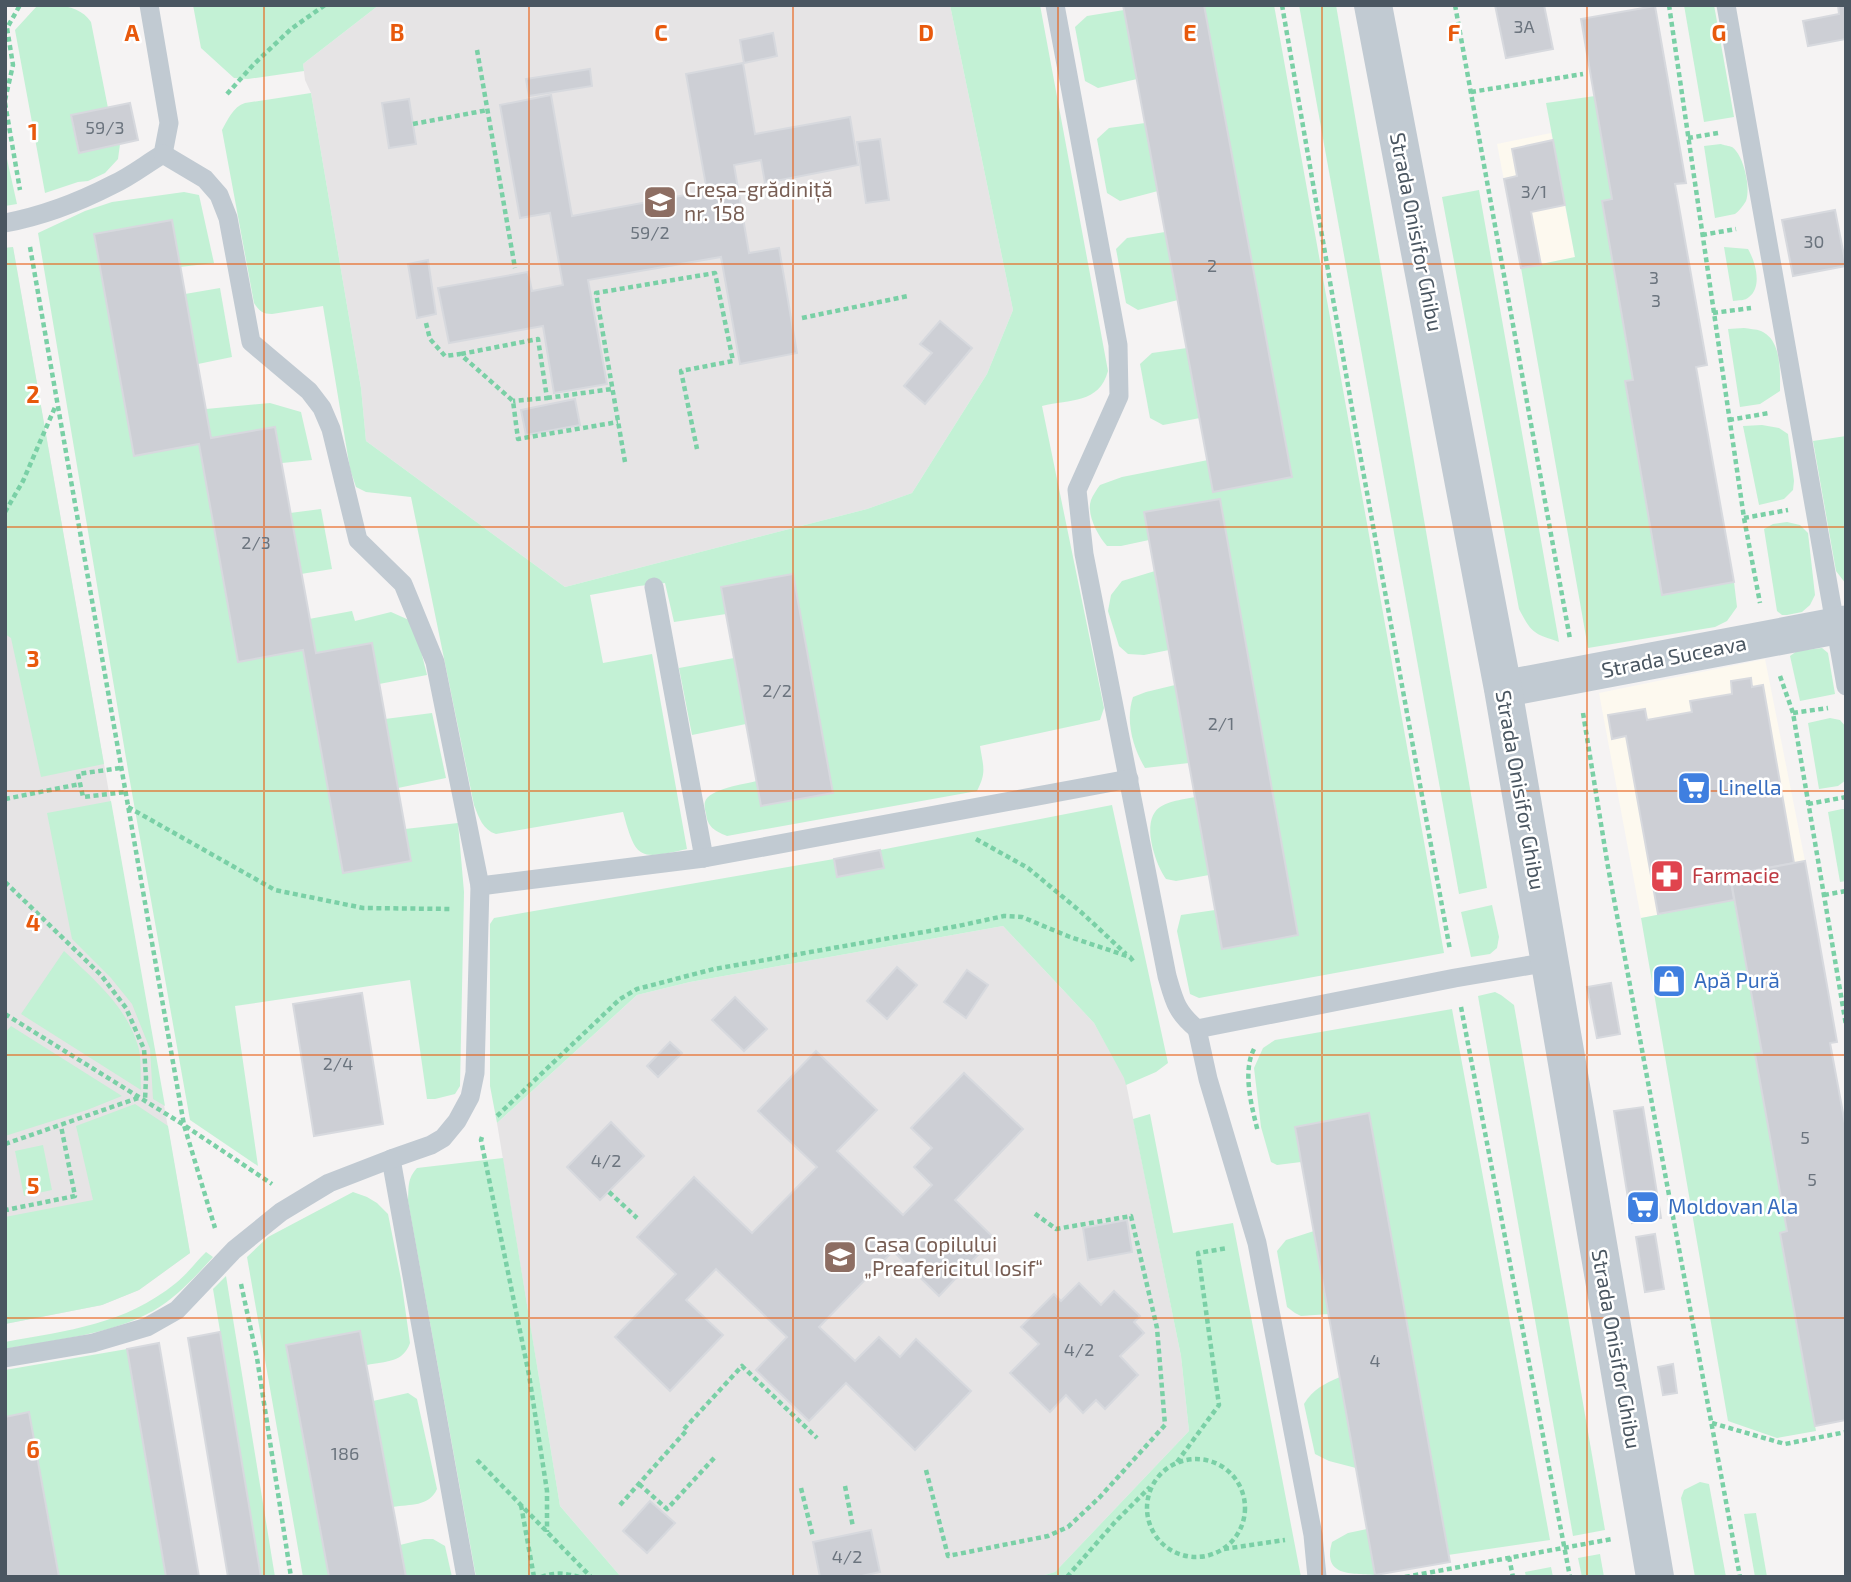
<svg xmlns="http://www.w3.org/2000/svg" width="1851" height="1582" viewBox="0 0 1851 1582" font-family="'Exo 2',sans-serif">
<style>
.commercial{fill:#fdf9ef}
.education{fill:#e6e4e5}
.green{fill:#c3f1d5}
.building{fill:#cdcfd5;stroke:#d7d9de;stroke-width:2}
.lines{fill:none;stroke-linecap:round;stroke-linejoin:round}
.path{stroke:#7ad0a6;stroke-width:4.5;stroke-dasharray:5 3.5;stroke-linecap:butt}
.service{stroke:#c1cad2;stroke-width:19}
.minor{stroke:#c1cad2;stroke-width:37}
.tertiary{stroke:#c1cad2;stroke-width:38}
.grid{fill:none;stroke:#e8590c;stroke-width:2;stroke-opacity:0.55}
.labels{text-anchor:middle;stroke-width:5;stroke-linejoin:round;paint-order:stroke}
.number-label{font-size:18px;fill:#6b747e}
.education-label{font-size:21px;fill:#785e54;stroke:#fff;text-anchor:start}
.street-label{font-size:21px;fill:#4a5661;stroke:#fff}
.shop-label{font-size:21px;fill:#366cbe;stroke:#fff;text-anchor:start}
.health-label{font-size:21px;fill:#be3a42;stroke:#fff;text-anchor:start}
.grid-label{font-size:23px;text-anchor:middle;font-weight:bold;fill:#e8590c;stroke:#fff;stroke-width:5;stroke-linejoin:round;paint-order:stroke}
</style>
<rect width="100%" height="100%" fill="#f5f3f3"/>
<g class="commercial">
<path d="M1551,133L1575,258L1521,268L1497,144Z"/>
<path d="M1765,659L1805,861L1730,875L1734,900L1641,918L1599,693Z"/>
</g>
<g class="education">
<path d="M379,5H950L1013,310L987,374L912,493L867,509L565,587L366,441L361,388L311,93L305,80L303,64Z"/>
<path d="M13,247L190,1253L139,1290L102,1305L5,1324V248Z"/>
<path d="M1003,926L1094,1023L1125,1078L1181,1356L1189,1431L1055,1572L1038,1577H621L560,1506L497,1123L637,995L690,982Z"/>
</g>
<g class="green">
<path d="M57,5C71,7 83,10 91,22L108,108L71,116L79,152L120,144L118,159L105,173L88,181L78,182L45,193L15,30L37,6Z"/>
<path d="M193,5H379L303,64L304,71L248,79L234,78L201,48Z"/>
<path d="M950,5H1040L1108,371C1099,404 1070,399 1042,406L1104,708L1100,720L980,746C983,766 987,772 977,791L727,836C715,831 707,827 706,813C705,811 704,804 705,802C708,789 745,784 757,781L762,806L833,793L793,574L721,587L726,614L674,622L665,583L639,586L590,595L603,663L652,654L687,849C639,860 636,860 623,812L496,834C483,830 479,818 474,805L411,497L366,492L356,487L350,469L323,306L272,314C263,314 259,311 254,303L222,130C228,119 233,107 245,103L311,93L361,388L366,441L565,587L867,509L912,493L987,374L1013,310Z"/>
<path d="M1204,5H1274L1444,953L1199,998L1190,994L1177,931L1181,915L1215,910L1298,934L1220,499L1144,512L1149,540L1121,546H1107C1098,536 1086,514 1091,500C1093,495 1097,489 1100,485L1122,477L1208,460Z"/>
<path d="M1299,5H1336L1487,888L1459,894Z"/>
<path d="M1684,5H1714L1734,117L1704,122Z"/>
<path d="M1124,10L1137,79L1098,88L1085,81L1075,27L1087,16Z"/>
<path d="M1595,96L1612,199L1602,201L1633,380L1625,382L1662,594L1734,582L1737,607L1727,621L1715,627L1588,648L1521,268L1575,257L1546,103Z"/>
<path d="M1145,123L1158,191L1120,201L1107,193L1097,139L1109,128Z"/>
<path d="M1721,144C1723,145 1730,146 1732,147C1744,155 1751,189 1746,201C1743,206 1739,211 1735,214L1715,218L1704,146Z"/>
<path d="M5,150L17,204L5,206Z"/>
<path d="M1479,190L1559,642C1533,633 1532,634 1519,609L1442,197Z"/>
<path d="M184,192L199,195L214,263L180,267L171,220L94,234L199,444L238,661L303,650L343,873L410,861L405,829L458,823L464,892L460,1086L455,1094L435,1099H427L410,980L235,1006L258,1166L190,1120L129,776L38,233L85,211L112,202Z"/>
<path d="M1165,232L1178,300L1138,310L1126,303L1116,249L1127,238Z"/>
<path d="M13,247L104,764L41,777L11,638L5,634V248Z"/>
<path d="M1724,247L1748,249C1755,261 1763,286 1749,297C1745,301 1739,300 1733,301Z"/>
<path d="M220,288L232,357L198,364L185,294Z"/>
<path d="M1744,328C1749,329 1756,329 1761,331C1782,340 1780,372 1780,391L1760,404L1740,407L1728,329Z"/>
<path d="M1187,348L1200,418L1163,425L1150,418L1140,364L1152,353Z"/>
<path d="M270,403L301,412L312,460L282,463L275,427L211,438L206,409Z"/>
<path d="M1762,425L1779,428L1788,434L1794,481L1793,490L1784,499L1759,505L1743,426Z"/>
<path d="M1846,436V584L1836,571L1813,441Z"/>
<path d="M321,509L332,569L301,574L290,513Z"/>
<path d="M1787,522L1800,525L1808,533L1815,595L1810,605L1802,612L1787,615H1782L1777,611L1764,529L1773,524Z"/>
<path d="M1155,571L1169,650L1144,655L1128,654L1119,646L1108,611L1111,595L1122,581Z"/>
<path d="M352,611L355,621L391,612L409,620L420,647L427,675L379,684L316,653L309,619Z"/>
<path d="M1822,648L1828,653L1835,694L1800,701L1790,656L1797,651Z"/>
<path d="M734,658L746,724L692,735L679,668Z"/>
<path d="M1175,685L1189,763L1145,768C1133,748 1125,721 1133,697L1146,692Z"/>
<path d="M432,713L446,778L398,788L385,719Z"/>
<path d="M1830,718L1840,720L1846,727V780L1838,786L1819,789L1808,723Z"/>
<path d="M1195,797L1209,875L1176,881L1166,879C1156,865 1143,828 1155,812C1163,801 1182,800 1195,797Z"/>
<path d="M111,801L165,1106L153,1099L150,1049L132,1004L111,978L72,939L47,813Z"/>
<path d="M1112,805L1168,1063L1156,1072L1126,1085L1124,1078L1094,1023L1003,926L690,982L637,995L497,1123L490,1086V924L494,918L834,859Z"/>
<path d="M1842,809H1846V881L1840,882L1828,812Z"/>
<path d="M1734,900L1762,1053L1755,1055L1787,1231L1780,1233L1816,1431L1777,1438L1728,1421L1641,918Z"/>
<path d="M1492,905L1499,937L1497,948L1490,954L1471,957L1461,912Z"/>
<path d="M64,951C93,979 126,1005 138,1046C142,1059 140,1076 141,1090L21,1014Z"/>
<path d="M1495,992L1501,995L1514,1005L1605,1530L1573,1536L1478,996Z"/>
<path d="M1452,1009L1550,1540L1448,1555L1369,1113L1295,1127L1301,1162L1277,1165L1271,1162L1261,1127L1254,1068L1263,1048L1275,1040Z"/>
<path d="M11,1026L122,1096L87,1110L5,1136V1033Z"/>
<path d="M135,1104L168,1126L190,1253L139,1290L102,1305L5,1324V1217L93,1200L76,1126Z"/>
<path d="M1150,1114L1173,1233L1233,1223L1301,1577H1038L1055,1572L1189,1431L1181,1356L1133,1119Z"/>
<path d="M43,1145L52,1190L24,1196L15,1151Z"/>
<path d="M503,1158L560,1506L621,1577H476L408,1201C409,1187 407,1179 417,1168Z"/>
<path d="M353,1192L367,1197L377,1203L388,1214L401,1279L410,1343C403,1363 386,1361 367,1365L360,1331L286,1345L329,1577H303L247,1257L268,1237Z"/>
<path d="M1314,1231L1329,1314L1301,1316L1295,1313L1287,1307L1277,1251L1286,1240Z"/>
<path d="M206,1252L213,1257C195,1277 177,1297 153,1311C110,1335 53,1340 5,1349V1342C69,1330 124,1325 176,1283C187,1274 196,1262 206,1252Z"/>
<path d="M226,1276L275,1577H261L213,1289Z"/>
<path d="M127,1349L166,1577H59L29,1413L5,1417V1370Z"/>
<path d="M1340,1377L1356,1468L1329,1461L1315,1454L1304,1404C1313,1389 1324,1384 1340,1377Z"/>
<path d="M408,1393L417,1399L437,1489C429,1507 410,1504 393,1507L373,1401Z"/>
<path d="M1700,1482L1709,1484L1726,1577H1695L1681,1498L1684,1490Z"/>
<path d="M1756,1513L1767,1577H1755L1744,1514Z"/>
<path d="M1367,1529L1375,1575C1351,1573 1322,1577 1332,1542L1348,1533Z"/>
<path d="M424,1539H433L445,1546L452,1577H406L400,1545Z"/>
<path d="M1600,1554L1604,1577H1582L1578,1558Z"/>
<path d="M1551,1567L1553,1577H1526L1525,1572Z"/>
</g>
<g class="building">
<path d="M1123,5H1204L1292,477L1213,492Z"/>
<path d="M1495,5H1544L1553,49L1506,58Z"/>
<path d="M1838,5H1846V39L1808,46L1803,21L1839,14Z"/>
<path d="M1655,6L1686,183L1675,184L1707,365L1696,367L1734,582L1662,595L1625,381L1633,380L1602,201L1612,199L1581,19Z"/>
<path d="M773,33L777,56L744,63L740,40Z"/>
<path d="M743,63L755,134L850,117L858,165L765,183L761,160L734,165L749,253L779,248L797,353L740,364L721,257L588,280L607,384L554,393L543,326L449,343L438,288L528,272L532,291L563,285L550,213L520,218L500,105L551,95L572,216L707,191L686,74Z"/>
<path d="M590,69L592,86L529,96L526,79Z"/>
<path d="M409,99L416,144L389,148L382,103Z"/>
<path d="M130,103L138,140L79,153L71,115Z"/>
<path d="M880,139L889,200L866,203L857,142Z"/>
<path d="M1553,140L1565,205L1531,212L1541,265L1521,268L1504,179L1517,176L1512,149Z"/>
<path d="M1835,210L1846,266L1793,276L1782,220Z"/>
<path d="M172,220L211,438L275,427L316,653L372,643L411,861L343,873L303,650L238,662L199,444L134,456L94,234Z"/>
<path d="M428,260L436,314L417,318L408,264Z"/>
<path d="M940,321L972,348L925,404L904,386L932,353L920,344Z"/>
<path d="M575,399L580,425L526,435L521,410Z"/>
<path d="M1220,499L1298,935L1222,949L1144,512Z"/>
<path d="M793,574L833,793L761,806L721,587Z"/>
<path d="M1751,678L1752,687L1763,685L1794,863L1730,875L1734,900L1658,914L1626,736L1612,739L1608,715L1645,709L1647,720L1692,712L1690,701L1732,694L1731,681Z"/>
<path d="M880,850L884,868L837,877L834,859Z"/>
<path d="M1805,861L1837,1042L1830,1043L1846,1129V1420L1815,1426L1780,1233L1787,1231L1755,1054L1762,1053L1730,875Z"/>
<path d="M1677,966L1682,991L1661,996L1656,971Z"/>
<path d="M897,967L917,985L887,1019L867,1001Z"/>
<path d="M967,970L988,985L966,1018L944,1002Z"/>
<path d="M1611,983L1620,1034L1597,1038L1587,987Z"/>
<path d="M362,993L383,1124L314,1136L293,1004Z"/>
<path d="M735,997L767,1029L744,1051L712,1020Z"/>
<path d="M670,1042L682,1053L658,1077L647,1066Z"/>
<path d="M816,1051L877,1110L837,1151L903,1215L932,1185L914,1167L932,1148L911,1128L964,1073L1023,1129L955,1200L994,1238L939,1296L893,1251L819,1327L855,1361L879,1337L900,1357L916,1339L971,1391L915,1450L846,1383L809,1421L756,1370L787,1337L716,1269L686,1300L723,1335L670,1391L615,1337L676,1274L637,1237L694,1177L752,1233L817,1167L758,1111Z"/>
<path d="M1643,1107L1661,1218L1632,1223L1614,1111Z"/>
<path d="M1369,1113L1450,1562L1375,1575L1295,1127Z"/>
<path d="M611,1122L644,1156L600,1200L567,1167Z"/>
<path d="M1127,1220L1132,1252L1088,1260L1083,1228Z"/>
<path d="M1655,1234L1664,1289L1645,1292L1636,1237Z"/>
<path d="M1079,1283L1101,1305L1114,1291L1140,1316L1134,1322L1144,1333L1120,1356L1138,1375L1105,1409L1096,1400L1083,1413L1066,1395L1050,1412L1010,1373L1039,1344L1021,1327L1054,1294L1061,1301Z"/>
<path d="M360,1331L396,1523L406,1577H329L286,1345Z"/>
<path d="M220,1332L261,1577H228L188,1338Z"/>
<path d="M159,1343L199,1577H166L127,1349Z"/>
<path d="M1673,1364L1677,1393L1663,1395L1658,1367Z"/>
<path d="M29,1412L59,1577H5V1417Z"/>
<path d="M650,1501L675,1523L647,1553L623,1531Z"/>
<path d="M871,1530L880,1572L857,1577H820L813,1542Z"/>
</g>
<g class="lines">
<g class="path">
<path d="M1282,5L1358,443L1450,950"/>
<path d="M1455,5L1570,639"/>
<path d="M1669,5L1744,518L1760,603"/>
<path d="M477,50L515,268"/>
<path d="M1471,92L1583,74"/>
<path d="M227,94L254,64L291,29L325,5"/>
<path d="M5,100L13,65L7,28L20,5"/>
<path d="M5,103L20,190"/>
<path d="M413,124L488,110"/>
<path d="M1688,138L1718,133"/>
<path d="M1702,235L1736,229"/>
<path d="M30,247L184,1125L215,1228"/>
<path d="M1713,313L1751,308"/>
<path d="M802,318L908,296"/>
<path d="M426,323L430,339L445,356L460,354L513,401L518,439L618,422"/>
<path d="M461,354L538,339L547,398L513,401"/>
<path d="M547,398L612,389"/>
<path d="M1729,420L1769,413"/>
<path d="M625,462L596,293L715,273L733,361L681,371L697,449"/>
<path d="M5,512L23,481L56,405"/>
<path d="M1744,518L1788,510"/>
<path d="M1780,676L1793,713L1846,1025"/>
<path d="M1583,713L1608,867L1740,1577"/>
<path d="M1793,713L1828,708"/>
<path d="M120,768L78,774L83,797L125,792"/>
<path d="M5,799L80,784"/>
<path d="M1808,804L1846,797"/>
<path d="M128,807L275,890L363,908L452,909"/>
<path d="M976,839L1028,868L1081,912L1126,954"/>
<path d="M5,882L101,975L126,1008L144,1049L146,1078L145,1100"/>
<path d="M1824,895L1846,891"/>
<path d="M1461,1007L1570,1577"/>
<path d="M5,1014L184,1125L272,1184"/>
<path d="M1254,1049C1242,1072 1252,1108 1258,1132"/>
<path d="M497,1116L620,999L637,989L714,969L958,926L1004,916L1022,917L1070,937L1130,957L1133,961"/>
<path d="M482,1137L481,1140L529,1375L547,1491V1532"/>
<path d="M5,1144L138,1098"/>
<path d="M609,1192L637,1218"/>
<path d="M5,1208L6,1210L75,1196L61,1126"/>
<path d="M241,1284L257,1358L291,1577"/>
<path d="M1712,1423L1785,1444L1846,1432"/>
<path d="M684,1429L742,1366L817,1438"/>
<circle cx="1196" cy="1508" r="49"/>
<path d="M477,1460L591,1577"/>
<path d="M1177,1462L1219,1405L1198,1253L1228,1248"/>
<path d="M926,1470L948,1556L1048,1536L1068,1527L1099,1498L1165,1425L1157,1328L1131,1216L1056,1229L1034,1213"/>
<path d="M639,1484L667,1509L715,1457"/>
<path d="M845,1486L853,1527"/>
<path d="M801,1488L813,1537"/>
<path d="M521,1505L534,1577"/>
<path d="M620,1505L686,1431"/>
<path d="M1224,1549L1285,1540"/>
<path d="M1509,1557L1513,1577"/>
<path d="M541,1577C555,1572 565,1573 579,1577"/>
<path d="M1067,1577L1115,1522L1150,1487"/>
<path d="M1405,1577L1612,1539"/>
</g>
<g class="service">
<path d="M1055,5L1118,345L1119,396L1077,490L1084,554L1167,976C1174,1000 1176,1012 1197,1029"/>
<path d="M1726,5L1846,686"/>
<path d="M5,223C42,216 79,202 112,185C130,177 146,164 163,154L169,123L149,5"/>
<path d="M654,587L704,858"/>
<path d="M480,886L704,858L1129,779"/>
<path d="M391,1159L466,1577"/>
<path d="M5,1358L93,1343L147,1327L177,1310L234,1250L281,1212L329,1183L391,1159L431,1145L443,1138L457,1121L470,1097L475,1073L480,886L435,662L403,584L358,540L331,429L322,408L309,391L251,342L228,218L219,195L205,179L163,154"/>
<path d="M1317,1577L1313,1535L1257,1243L1208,1079L1197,1029L1455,978L1549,962"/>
</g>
<path class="minor" d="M1503,689L1846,624"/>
<path class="tertiary" d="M1373,5L1503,689L1655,1577"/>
</g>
<path class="grid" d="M264,5V1577M529,5V1577M793,5V1577M1058,5V1577M1322,5V1577M1587,5V1577M5,264H1846M5,527H1846M5,791H1846M5,1055H1846M5,1318H1846"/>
<defs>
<g id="school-square" transform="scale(1.75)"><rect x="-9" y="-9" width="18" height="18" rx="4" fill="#8d6e63" stroke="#fff"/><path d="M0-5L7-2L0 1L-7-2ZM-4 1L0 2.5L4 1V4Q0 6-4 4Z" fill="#fff"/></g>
<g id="supermarket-square" transform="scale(1.75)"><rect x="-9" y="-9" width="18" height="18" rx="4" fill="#3f7fe0" stroke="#fff"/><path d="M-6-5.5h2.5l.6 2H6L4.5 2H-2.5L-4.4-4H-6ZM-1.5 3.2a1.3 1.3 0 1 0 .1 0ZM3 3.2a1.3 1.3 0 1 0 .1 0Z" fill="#fff"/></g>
<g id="pharmacy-square" transform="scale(1.75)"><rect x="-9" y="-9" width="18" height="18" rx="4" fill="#e0444e" stroke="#fff"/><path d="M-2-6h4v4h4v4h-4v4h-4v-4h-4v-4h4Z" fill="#fff"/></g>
<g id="shop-square" transform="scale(1.75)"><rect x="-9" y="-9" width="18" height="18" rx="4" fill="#3f7fe0" stroke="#fff"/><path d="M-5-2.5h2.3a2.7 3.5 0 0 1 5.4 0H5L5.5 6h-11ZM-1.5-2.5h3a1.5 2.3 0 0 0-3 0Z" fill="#fff"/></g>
</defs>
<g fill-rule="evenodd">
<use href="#school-square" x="660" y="202"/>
<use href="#supermarket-square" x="1694" y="788"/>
<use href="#pharmacy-square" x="1667" y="876"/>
<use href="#shop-square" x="1669" y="981"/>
<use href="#supermarket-square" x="1643" y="1207"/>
<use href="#school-square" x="840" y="1257"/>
</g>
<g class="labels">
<g class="number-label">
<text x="1524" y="33">3A</text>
<text x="105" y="134">59/3</text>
<text x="1534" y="198">3/1</text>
<text x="650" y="239">59/2</text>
<text x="1814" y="248">30</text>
<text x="1212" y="272">2</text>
<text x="1654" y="284">3</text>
<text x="1656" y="307">3</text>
<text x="256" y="549">2/3</text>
<text x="777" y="697">2/2</text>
<text x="1221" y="730">2/1</text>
<text x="338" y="1070">2/4</text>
<text x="1805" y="1144">5</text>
<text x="606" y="1167">4/2</text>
<text x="1812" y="1186">5</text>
<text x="1079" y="1356">4/2</text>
<text x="1375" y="1367">4</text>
<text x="345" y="1460">186</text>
<text x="847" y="1563">4/2</text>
</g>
<g class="education-label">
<text x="684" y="197">Creșa-grădiniță<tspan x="684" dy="24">nr. 158</tspan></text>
<text x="864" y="1252">Casa Copilului<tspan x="864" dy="24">„Preafericitul Iosif“</tspan></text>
</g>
<g class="street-label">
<text transform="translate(1416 232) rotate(79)" y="7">Strada Onisifor Ghibu</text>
<text transform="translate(1674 657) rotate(-11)" y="7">Strada Suceava</text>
<text transform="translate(1520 790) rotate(80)" y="7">Strada Onisifor Ghibu</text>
<text transform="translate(1616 1349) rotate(80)" y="7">Strada Onisifor Ghibu</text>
</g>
<g class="shop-label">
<text x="1718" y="795">Linella</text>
<text x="1694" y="988">Apă Pură</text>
<text x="1668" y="1214">Moldovan Ala</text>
</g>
<g class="health-label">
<text x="1692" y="883">Farmacie</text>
</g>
</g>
<g class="grid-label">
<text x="132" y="41">A</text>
<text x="397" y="41">B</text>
<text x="661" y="41">C</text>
<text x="926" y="41">D</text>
<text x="1190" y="41">E</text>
<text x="1454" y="41">F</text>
<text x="1719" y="41">G</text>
<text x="33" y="140">1</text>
<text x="33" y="403">2</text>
<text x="33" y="667">3</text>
<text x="33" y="931">4</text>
<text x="33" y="1194">5</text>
<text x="33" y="1458">6</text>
</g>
<rect width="1851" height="1582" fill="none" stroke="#4a5661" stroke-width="14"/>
</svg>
